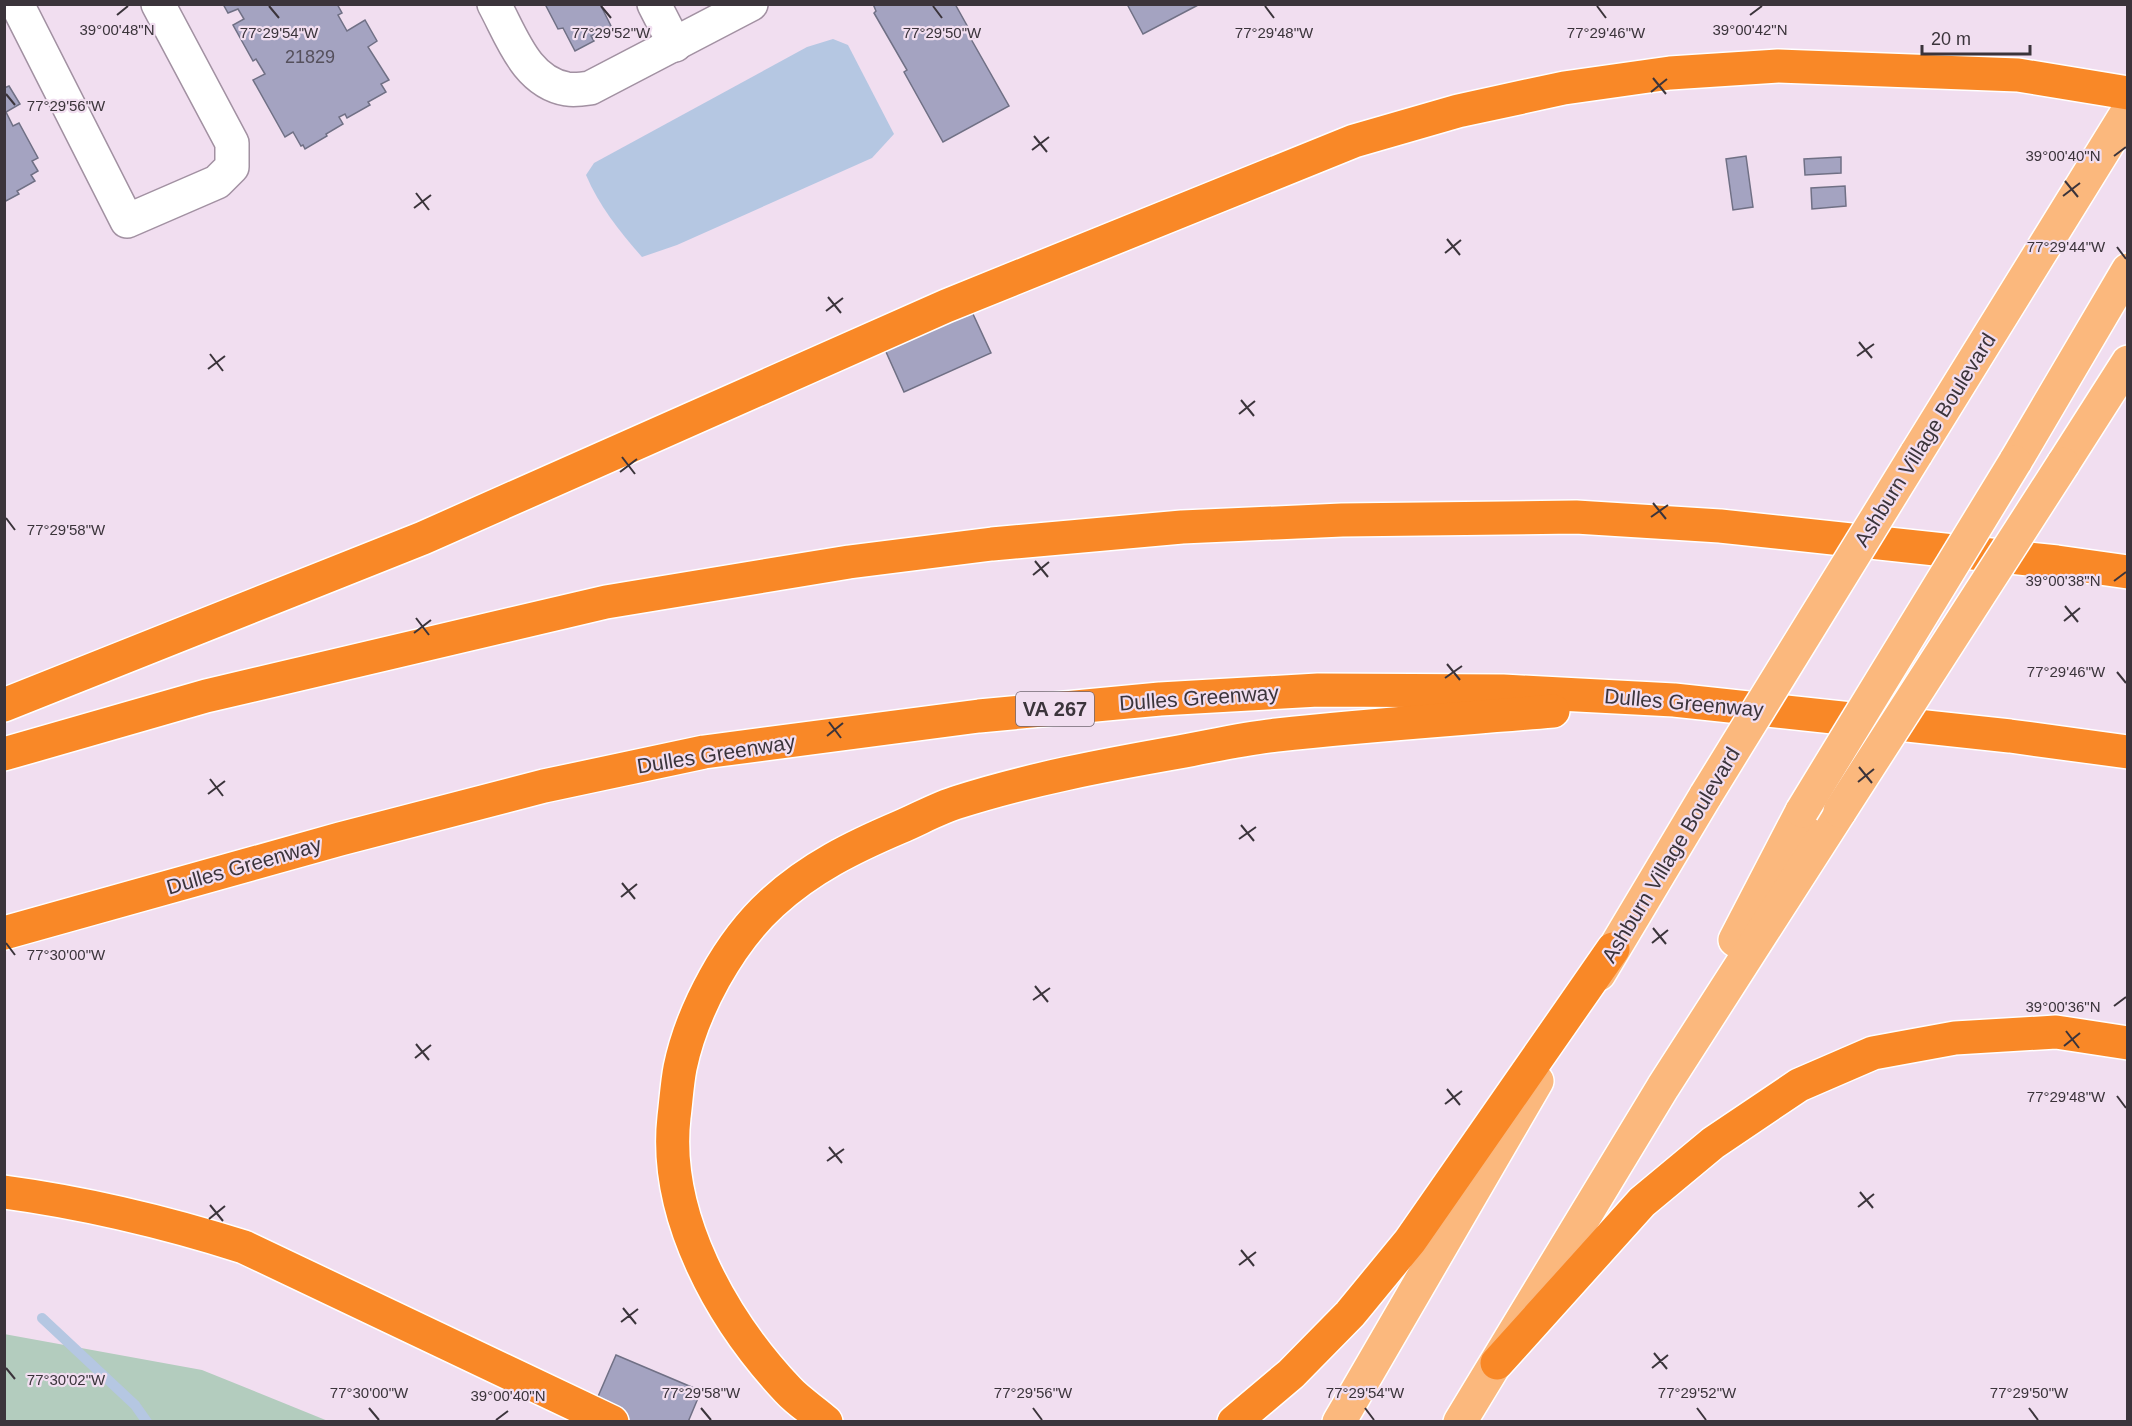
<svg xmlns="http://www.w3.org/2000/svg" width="2132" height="1426" viewBox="0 0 2132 1426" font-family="Arial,sans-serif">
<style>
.green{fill:#b3ccbe}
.water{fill:#b5c7e2}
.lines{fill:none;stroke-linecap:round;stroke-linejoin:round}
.stream{stroke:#b5c7e2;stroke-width:10}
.building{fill:#a4a3c1;stroke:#707085;stroke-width:1.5}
.minor-casing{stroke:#a291a2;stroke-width:36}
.major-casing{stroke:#fff;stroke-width:36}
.highway-casing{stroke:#fff;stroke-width:36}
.minor{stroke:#fff;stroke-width:33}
.major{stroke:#fbb87d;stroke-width:33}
.highway{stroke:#f98827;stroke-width:33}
.major-bridge-casing{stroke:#fff;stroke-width:36;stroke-linecap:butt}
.major-bridge{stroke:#fbb87d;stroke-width:33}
.ticks{fill:none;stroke:#3b343b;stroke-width:2}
.labels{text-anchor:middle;stroke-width:4.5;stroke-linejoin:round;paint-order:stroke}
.number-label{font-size:18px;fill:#55505c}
.shield{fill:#f1def0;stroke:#726771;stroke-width:1.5}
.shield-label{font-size:20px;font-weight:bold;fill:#3b343b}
.street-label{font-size:21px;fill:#3b343b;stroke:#f1def0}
.ticks-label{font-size:15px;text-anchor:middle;fill:#3b343b;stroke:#f1def0;stroke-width:4.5;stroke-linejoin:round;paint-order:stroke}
</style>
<rect width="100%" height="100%" fill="#f1def0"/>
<path class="green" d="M4,1334L202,1370L328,1421H5Z"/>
<path class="water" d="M833,39L848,45L894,134L872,158L677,245L642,257C620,232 599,206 586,175L594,163L807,47Z"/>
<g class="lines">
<path class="stream" d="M42,1318L135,1405L147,1422"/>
</g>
<g class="building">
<path d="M223,4H337L342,13L338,15L347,31L365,20L377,41L368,47L389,80L381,84L386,92L368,102L370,105L347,118L345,114L339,117L343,124L326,134L327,136L305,149L303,145L301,146L293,132L285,137L253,80L265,74L256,59L253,61L233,25L244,19L238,9L228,13Z"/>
<path d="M545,4H600L611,26L591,36L594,41L575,51L563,28L558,29Z"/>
<path d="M873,4H955L974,38L971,39L1009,106L943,142L904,72L907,70L874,13L876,11Z"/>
<path d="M1127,4H1200L1143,34Z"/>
<path d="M9,86L20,104L6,112L13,126L19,123L38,158L32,161L38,171L31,175L35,181L17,191L19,194L4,202V88Z"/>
<path d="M1746,156L1753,207L1733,210L1726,159Z"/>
<path d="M1841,157V173L1805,175L1804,159Z"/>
<path d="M1845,186L1846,206L1812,209L1811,188Z"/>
<path d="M960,286L991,353L904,392L874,325Z"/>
<path d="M616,1355L701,1391L688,1422H587Z"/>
</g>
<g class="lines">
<g class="minor-casing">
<g id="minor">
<path d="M17,4L127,221L217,182L232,167V143L158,4"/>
<path d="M494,4C512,37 526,82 567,89C574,90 583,89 590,88L751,4"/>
<path d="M654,4L675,45"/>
</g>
</g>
<g class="major-casing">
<g id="major">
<path d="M1916,454L2128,111"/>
<path d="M2015,462L2128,270"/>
<path d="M2063,464L2128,362"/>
<path d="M1735,940L1802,811"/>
<path d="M1599,974L1706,795"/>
<path d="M1339,1422L1537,1081"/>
<path d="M1460,1422L1663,1087L1840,811"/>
</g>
</g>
<g class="highway-casing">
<g id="highway">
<path d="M4,705L423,538L946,306L1354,141L1458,111L1564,88L1670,73L1778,66L2018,75L2128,93"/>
<path d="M4,754L206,696L606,602L849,562L992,544L1182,527L1342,520L1576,517L1720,526L2057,562L2128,572"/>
<path d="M4,933L340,839L544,786L704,752L979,716L1160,699L1318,690L1503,691L1674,700L2010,736L2128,752"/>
<path d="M4,1192C86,1203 165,1222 244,1247L612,1422"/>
<path d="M1497,1363L1642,1202L1713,1143L1799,1085L1873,1053L1955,1038L2056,1032L2128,1043"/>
<path d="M826,1422C814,1411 799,1402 788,1390C722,1320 663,1216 674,1117C676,1101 677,1084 680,1068C692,1010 729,942 772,903C810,868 853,847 900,827C919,819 938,808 958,802C1030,779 1105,765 1179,752C1212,746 1245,738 1277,735C1369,725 1461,719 1553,711"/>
<path d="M1234,1422L1291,1374L1350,1314L1410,1241L1613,949"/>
</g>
</g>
<use href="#minor" class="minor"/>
<use href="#major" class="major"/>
<use href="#highway" class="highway"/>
<g class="major-bridge-casing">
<g id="major-bridge">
<path d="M1706,795L1916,454"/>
<path d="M1802,811L2015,462"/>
<path d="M1840,811L2063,464"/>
</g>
</g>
<use href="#major-bridge" class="major-bridge"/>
</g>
<path class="ticks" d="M269,6L279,18M601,6L611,18M933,6L942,18M1265,6L1274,18M1597,6L1606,18M117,15L128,6M1750,15L1762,6M1653,78L1666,94M1651,92L1667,79M6,94L15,105M1034,136L1047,152M1032,150L1049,137M2114,156L2126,147M2065,181L2078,197M416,193L429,210M2063,196L2080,183M414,208L431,195M1447,239L1460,255M2117,247L2126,259M1445,253L1461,240M828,297L841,313M826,311L843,298M1859,342L1872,358M210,354L223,371M1857,356L1874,344M208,369L225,356M1241,400L1254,416M1239,414L1255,401M622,457L635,474M620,472L637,459M1653,503L1666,519M1651,517L1668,505M6,518L15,530M1035,561L1048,577M1033,575L1049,562M2114,581L2126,572M2065,606L2078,622M416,618L429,635M2064,621L2080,608M414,633L431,620M1447,664L1460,680M2117,672L2126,683M1445,678L1462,666M829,722L841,738M827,736L843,723M1859,767L1872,783M210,779L223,796M1858,782L1874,769M208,794L225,781M1241,825L1254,841M1239,839L1256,827M622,883L635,899M621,897L637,884M1653,928L1666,944M6,943L15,955M1652,943L1668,930M1035,986L1048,1002M1033,1000L1050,988M2114,1006L2126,997M2066,1031L2079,1048M416,1044L429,1060M2064,1046L2080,1033M415,1058L431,1045M1447,1089L1460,1105M2117,1096L2126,1108M1445,1104L1462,1091M829,1147L842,1163M827,1161L844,1149M1860,1192L1873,1208M210,1205L223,1221M1858,1207L1874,1194M209,1219L225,1206M1241,1250L1254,1266M1239,1265L1256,1252M623,1308L636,1324M621,1322L638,1309M1654,1353L1667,1369M6,1368L15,1379M1652,1368L1668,1355M369,1408L379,1420M701,1408L711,1420M1033,1408L1042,1420M1365,1408L1374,1420M1697,1408L1706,1420M2029,1408L2038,1420M496,1420L508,1411"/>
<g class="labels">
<g class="number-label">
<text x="310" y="63">21829</text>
</g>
<rect class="shield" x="1016" y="692" width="78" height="34" rx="4.5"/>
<g class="shield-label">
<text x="1055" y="716">VA 267</text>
</g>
<g class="street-label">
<text transform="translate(1925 440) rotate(-58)" y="7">Ashburn Village Boulevard</text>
<text transform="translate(1199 698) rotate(-4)" y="7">Dulles Greenway</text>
<text transform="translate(1684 703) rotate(5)" y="7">Dulles Greenway</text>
<text transform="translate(716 754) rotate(-9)" y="7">Dulles Greenway</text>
<text transform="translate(1671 855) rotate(-59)" y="7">Ashburn Village Boulevard</text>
<text transform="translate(244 866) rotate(-16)" y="7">Dulles Greenway</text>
</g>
</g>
<g class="ticks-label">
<text x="117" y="35">39°00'48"N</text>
<text x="1750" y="35">39°00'42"N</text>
<text x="279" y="38">77°29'54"W</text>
<text x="611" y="38">77°29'52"W</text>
<text x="942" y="38">77°29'50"W</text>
<text x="1274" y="38">77°29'48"W</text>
<text x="1606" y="38">77°29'46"W</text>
<text x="66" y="111">77°29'56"W</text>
<text x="2063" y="161">39°00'40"N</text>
<text x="2066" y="252">77°29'44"W</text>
<text x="66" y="535">77°29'58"W</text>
<text x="2063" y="586">39°00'38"N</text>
<text x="2066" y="677">77°29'46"W</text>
<text x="66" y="960">77°30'00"W</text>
<text x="2063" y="1012">39°00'36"N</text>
<text x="2066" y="1102">77°29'48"W</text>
<text x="66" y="1385">77°30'02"W</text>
<text x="369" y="1398">77°30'00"W</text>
<text x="701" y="1398">77°29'58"W</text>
<text x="1033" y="1398">77°29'56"W</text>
<text x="1365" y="1398">77°29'54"W</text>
<text x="1697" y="1398">77°29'52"W</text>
<text x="2029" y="1398">77°29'50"W</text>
<text x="508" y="1401">39°00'40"N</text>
</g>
<rect width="2132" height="1426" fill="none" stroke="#3b343b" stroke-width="12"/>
<path d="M1922 45v9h108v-9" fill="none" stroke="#3b343b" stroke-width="3"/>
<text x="1931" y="45" font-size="18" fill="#3b343b" stroke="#f1def0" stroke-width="4.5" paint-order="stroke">20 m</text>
</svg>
